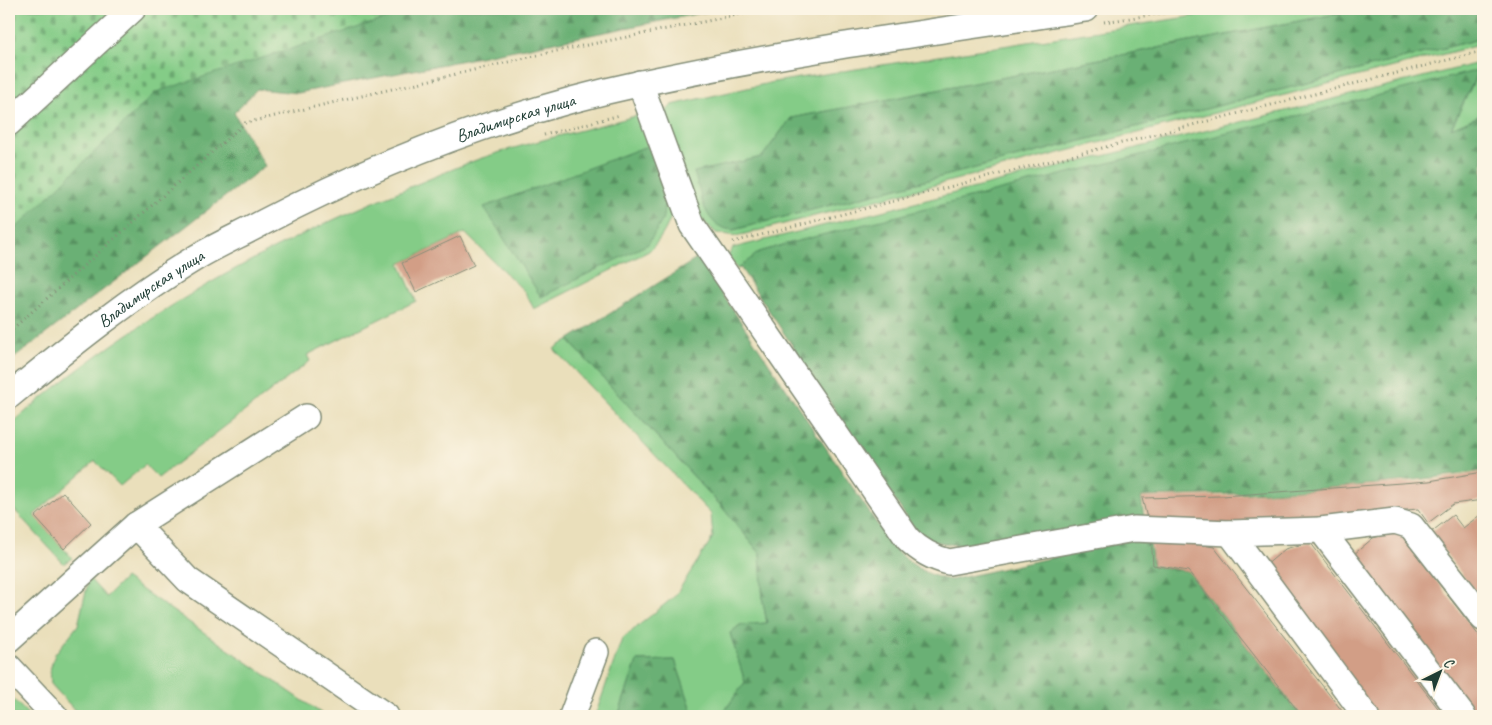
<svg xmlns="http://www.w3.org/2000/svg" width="1492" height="725" viewBox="0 0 1492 725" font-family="Caveat,sans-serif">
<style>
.grass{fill:#84cc87;stroke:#52845e}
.forest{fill:url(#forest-firs);stroke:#457654}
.cemetery{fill:url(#cemetery-stones);stroke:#52845e}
.building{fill:#d29e86}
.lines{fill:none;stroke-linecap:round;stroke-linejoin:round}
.minor-casing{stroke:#848e78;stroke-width:28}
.path{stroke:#848e78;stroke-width:3;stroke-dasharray:1 4;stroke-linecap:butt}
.minor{stroke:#fff;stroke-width:25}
.labels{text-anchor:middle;stroke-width:4;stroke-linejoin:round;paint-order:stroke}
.street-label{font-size:18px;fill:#1f3d34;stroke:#fcf5e5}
</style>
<defs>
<pattern id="forest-firs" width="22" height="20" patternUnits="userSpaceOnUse" patternTransform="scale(1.25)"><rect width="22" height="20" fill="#6bb074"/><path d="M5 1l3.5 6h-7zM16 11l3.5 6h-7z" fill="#579060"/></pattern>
<pattern id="cemetery-stones" width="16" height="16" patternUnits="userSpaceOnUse" patternTransform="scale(1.25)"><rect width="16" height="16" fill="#84cc87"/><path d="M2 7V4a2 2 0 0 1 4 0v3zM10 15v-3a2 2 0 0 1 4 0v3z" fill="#6ba76f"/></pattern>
</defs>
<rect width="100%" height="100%" fill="#fcf5e5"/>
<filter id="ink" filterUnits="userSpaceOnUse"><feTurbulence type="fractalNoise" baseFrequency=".02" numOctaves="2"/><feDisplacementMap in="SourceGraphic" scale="10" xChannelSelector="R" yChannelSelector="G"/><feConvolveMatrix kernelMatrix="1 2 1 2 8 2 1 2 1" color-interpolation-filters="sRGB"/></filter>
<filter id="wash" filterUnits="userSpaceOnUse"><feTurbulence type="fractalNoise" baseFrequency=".0096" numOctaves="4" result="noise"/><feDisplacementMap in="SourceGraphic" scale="20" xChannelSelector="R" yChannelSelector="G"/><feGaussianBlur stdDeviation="1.12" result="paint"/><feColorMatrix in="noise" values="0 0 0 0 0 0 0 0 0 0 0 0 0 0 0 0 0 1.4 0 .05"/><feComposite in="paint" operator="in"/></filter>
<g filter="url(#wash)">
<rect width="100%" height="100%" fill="#eadfbb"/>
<g class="grass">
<path d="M1238,9H1362L791,118L762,157L694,173L733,230L1483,38V44L737,236L716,233L698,216L666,117L667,110L672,105L774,82Z"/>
<path d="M1483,62V114L1451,129L1479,71L737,269L728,256L733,248Z"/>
<path d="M643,114L674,206C670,223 662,239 649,251L534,309L525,292L465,233L400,264L416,301L307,355L310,361L158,478L145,465L120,486L95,461L34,515L72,558L64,564L9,504V426C125,323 262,247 405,189C430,179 454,168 479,159C532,141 589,129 643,114Z"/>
<path d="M568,340L722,507L760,553L763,602L767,623L740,625L730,633L745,682L721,716H694L675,660L637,661L618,716H595L622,639L675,596L713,537L711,514L554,349Z"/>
<path d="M89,578L106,597L125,578L325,716H80L51,684L50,670L55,654L78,625Z"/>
<path d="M9,695L30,716H9Z"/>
</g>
<g class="forest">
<path d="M9,9H721L298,93L257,89L234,113L265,166L9,362Z"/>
<path d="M1362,9H1483V38L733,230C704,228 702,197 694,172L762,157L791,118Z"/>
<path d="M1479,70L1451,128L1483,114V471C1371,488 1255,494 1141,497L1145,523L956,545L931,541L916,532L740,267L759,252L786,244Z"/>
<path d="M650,145L667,195L662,221L648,244L541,297L484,207Z"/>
<path d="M698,258L892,546C910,564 926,576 951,580L1149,536L1153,566L1188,571L1301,716H721L745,682L730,633L740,625L767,623L763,602L760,553L722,507L568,340Z"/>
<path d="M675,660L694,716H618L637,661Z"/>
</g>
<path class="cemetery" d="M9,9H416L156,92L9,235Z"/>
<g id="blocks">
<g class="building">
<path d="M460,236L474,265L416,292L402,263Z"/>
<path d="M1483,472V500L1453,504L1428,523L1418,509L1226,526L1148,522L1142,498L1222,496L1429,481Z"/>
<path d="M63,492L91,523L64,549L35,517Z"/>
<path d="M1453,515L1463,528L1480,515L1483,519V602L1430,533Z"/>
<path d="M1398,531L1483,641V716H1475L1353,555L1373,538Z"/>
<path d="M1151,536L1214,547L1346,716H1302L1188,571L1153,565Z"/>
<path d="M1310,542L1444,716H1378L1265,566L1285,549Z"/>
</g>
</g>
</g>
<g filter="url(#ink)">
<use href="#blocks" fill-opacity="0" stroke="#848e78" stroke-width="1"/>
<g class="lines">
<g class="minor-casing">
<g id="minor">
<path d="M640,83L692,225L908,539C920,551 933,558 949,562L1134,529L1230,533L1321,530L1463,716"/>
<path d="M9,123L133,9"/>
<path id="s1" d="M9,396C69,347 131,297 197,257C219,244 242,234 264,222C383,160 511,111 642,83C789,51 938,31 1086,9"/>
<path d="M136,525L188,580L386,716"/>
<path d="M1321,530L1395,521L1411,526L1483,618"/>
<path d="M1230,533L1366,716"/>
<path d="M9,639L136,525L306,417"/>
<path d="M9,667L55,716"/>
<path d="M572,716L596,652"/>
</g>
</g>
<g class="path">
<path d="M1104,22L1190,9"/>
<path d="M544,135L620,115"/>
<path d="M733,242L1483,51"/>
<path d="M9,332L245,123L547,53L767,9"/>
</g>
<use href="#minor" class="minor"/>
</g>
</g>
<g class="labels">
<g class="street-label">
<text dy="6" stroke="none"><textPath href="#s1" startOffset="582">Владимирская улица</textPath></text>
<text dy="6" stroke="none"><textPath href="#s1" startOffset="178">Владимирская улица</textPath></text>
</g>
</g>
<rect width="1492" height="725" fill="none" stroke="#fcf5e5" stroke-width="30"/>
<g transform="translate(1440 672) rotate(42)" stroke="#fcf5e5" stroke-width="4" paint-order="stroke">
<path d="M0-4L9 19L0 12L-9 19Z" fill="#1f3d34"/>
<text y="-8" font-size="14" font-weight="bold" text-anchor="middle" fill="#1f3d34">С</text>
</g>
</svg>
